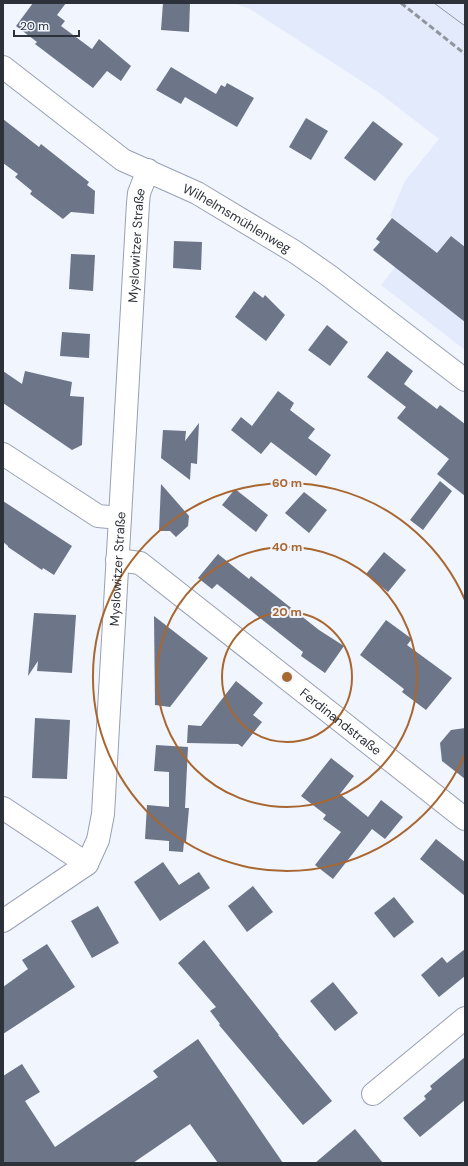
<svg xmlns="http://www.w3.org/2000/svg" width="468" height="1166" viewBox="0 0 468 1166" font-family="'DM Sans',sans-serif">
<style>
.built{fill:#e3eafc}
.building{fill:#6d7588}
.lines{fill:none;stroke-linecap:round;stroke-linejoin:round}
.minor-casing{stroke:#98a0b4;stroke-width:24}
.minor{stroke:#fff;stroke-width:22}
.tram{stroke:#91959d;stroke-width:1}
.rail{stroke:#91959d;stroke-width:3;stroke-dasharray:6 3;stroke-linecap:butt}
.ring{fill:none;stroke:#a86731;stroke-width:2}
.labels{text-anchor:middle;stroke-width:4;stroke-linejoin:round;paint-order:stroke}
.street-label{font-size:13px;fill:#2d3139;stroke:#f1f5fd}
.centre{fill:#a86731;stroke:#f1f5fd;stroke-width:2}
.ring-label{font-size:12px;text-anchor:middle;font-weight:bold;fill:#a86731;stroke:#f1f5fd;stroke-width:4;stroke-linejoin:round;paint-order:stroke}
</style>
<rect width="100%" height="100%" fill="#f1f5fd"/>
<path class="built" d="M233,3H465V350L381,285L418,238L390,216L405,181L439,139L378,92L250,9Z"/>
<g class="building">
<path d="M33,3H66L57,15L65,21L61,26L92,49L99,39L131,66L121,81L107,71L93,88L35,44L37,42L16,26Z"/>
<path d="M163,3H190L189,32L161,30Z"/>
<path d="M171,67L216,94L221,85L225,87L227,83L254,98L237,127L185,97L181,104L156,90Z"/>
<path d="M306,118L328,131L311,160L289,147Z"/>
<path d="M3,119L39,147L41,144L89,182L87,185L95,191L94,214L71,212L63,219L30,194L32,191L15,177L18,174L3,163Z"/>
<path d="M373,121L403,144L375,181L344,158Z"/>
<path d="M392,218L437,253L451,236L465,247V322L373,250L380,242L376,239Z"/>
<path d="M174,241L202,242L201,270L173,268Z"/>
<path d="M71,254L95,255L93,291L69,289Z"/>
<path d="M254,291L263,298L265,295L285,315L266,341L235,317Z"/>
<path d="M327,325L348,342L330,366L308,350Z"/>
<path d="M62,332L90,334L89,358L60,356Z"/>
<path d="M387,351L413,371L404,384L437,409L440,405L465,424V496L437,474L449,459L397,418L406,407L367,377Z"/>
<path d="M3,371L22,384L25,371L72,382L70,396L84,397L82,445L72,450L3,403Z"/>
<path d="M278,391L294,403L290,410L315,429L308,438L331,455L316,476L271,442L261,454L231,430L241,417L252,426Z"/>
<path d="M199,423L197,464L191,463L190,480L161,458L163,430L186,431L185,441Z"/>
<path d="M440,481L452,491L423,530L410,520Z"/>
<path d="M161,484L189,516L188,526L176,537L170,531H159Z"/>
<path d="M235,489L268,515L256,532L222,505Z"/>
<path d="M304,492L327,510L309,533L285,513Z"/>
<path d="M3,501L72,546L54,575L43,568L42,570L8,547V546L3,542Z"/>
<path d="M384,552L406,570L388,592L366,574Z"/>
<path d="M218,554L249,579L251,576L319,630L344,646L325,673L301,656L303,652L217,584L212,589L198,578Z"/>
<path d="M34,613L76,615L72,673L37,671L38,661L28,676Z"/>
<path d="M154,616L208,658L170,707L155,705Z"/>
<path d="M386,620L412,639L407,645L452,678L426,710L402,692L404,689L360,655Z"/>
<path d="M236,681L263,703L253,715L262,722L242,747L238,744L187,743L188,725L201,726Z"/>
<path d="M35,718L70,720L67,779L32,778Z"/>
<path d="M465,728V779L442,761L440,743L451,730Z"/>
<path d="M156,745L188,747L185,808H189L186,842H184L183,852L169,851V841L145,839L147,805L169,807V772L154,771Z"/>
<path d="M331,758L354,776L340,794L368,817L381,800L403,817L385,839L372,829L333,879L315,865L341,832L323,819L326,815L301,796Z"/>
<path d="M436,839L465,862V896L420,859Z"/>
<path d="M163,862L179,885L199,872L210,888L160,921L134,882Z"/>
<path d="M253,886L273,912L247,932L228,906Z"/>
<path d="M394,897L414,922L394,938L374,913Z"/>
<path d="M98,906L119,943L92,958L71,921Z"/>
<path d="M204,940L279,1035H278L332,1101L303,1125L219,1025L220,1024L210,1011L216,1007L178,963Z"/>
<path d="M47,944L75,987L3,1034V987L28,969L22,960Z"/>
<path d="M465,949V976L439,997L421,975L442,957L447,963Z"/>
<path d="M333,982L358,1013L335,1031L310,1001Z"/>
<path d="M198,1039L283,1163H218L190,1124L133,1163H3V1076L22,1064L40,1092L25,1101L55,1147L158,1077L153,1071Z"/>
<path d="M465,1057V1100L420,1137L403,1118L426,1099L424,1096L432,1089L430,1086Z"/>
<path d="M355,1129L383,1163H315Z"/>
</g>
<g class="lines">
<g class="minor-casing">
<g id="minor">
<path id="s1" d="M3,67L123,160L197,193L295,252L328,275L465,380"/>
<path d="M3,454L98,516L120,518"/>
<path id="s2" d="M117,560L140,563L465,819"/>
<path d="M3,808L87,864"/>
<path id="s3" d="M3,921L87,864L98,840L103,814L138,203L139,193L148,170"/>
<path d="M373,1094L465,1018"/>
</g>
</g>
<use href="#minor" class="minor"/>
<path class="tram" d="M434,3L465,26"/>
<path class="rail" d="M401,3L465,54"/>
</g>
<g class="ring">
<circle cx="287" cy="677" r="65"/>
<circle cx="287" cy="677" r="130"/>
<path d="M465 754A194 194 0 1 1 465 600"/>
</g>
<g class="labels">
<g class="street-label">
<text dy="5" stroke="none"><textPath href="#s1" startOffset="280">Wilhelmsmühlenweg</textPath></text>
<text dy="5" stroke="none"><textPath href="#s3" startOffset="724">Myslowitzer Straße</textPath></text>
<text dy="5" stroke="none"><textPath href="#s3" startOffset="400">Myslowitzer Straße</textPath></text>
<text dy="5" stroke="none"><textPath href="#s2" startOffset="279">Ferdinandstraße</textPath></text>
</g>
</g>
<circle cx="287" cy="677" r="6" class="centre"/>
<g class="ring-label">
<text x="287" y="487">60 m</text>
<text x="287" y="551">40 m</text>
<text x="287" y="616">20 m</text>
</g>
<rect width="468" height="1166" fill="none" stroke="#2d3139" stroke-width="8"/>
<path d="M14 30v6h65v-6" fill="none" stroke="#2d3139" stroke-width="2"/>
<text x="20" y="30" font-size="12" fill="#2d3139" stroke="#f1f5fd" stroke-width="3" paint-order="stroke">20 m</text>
</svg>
